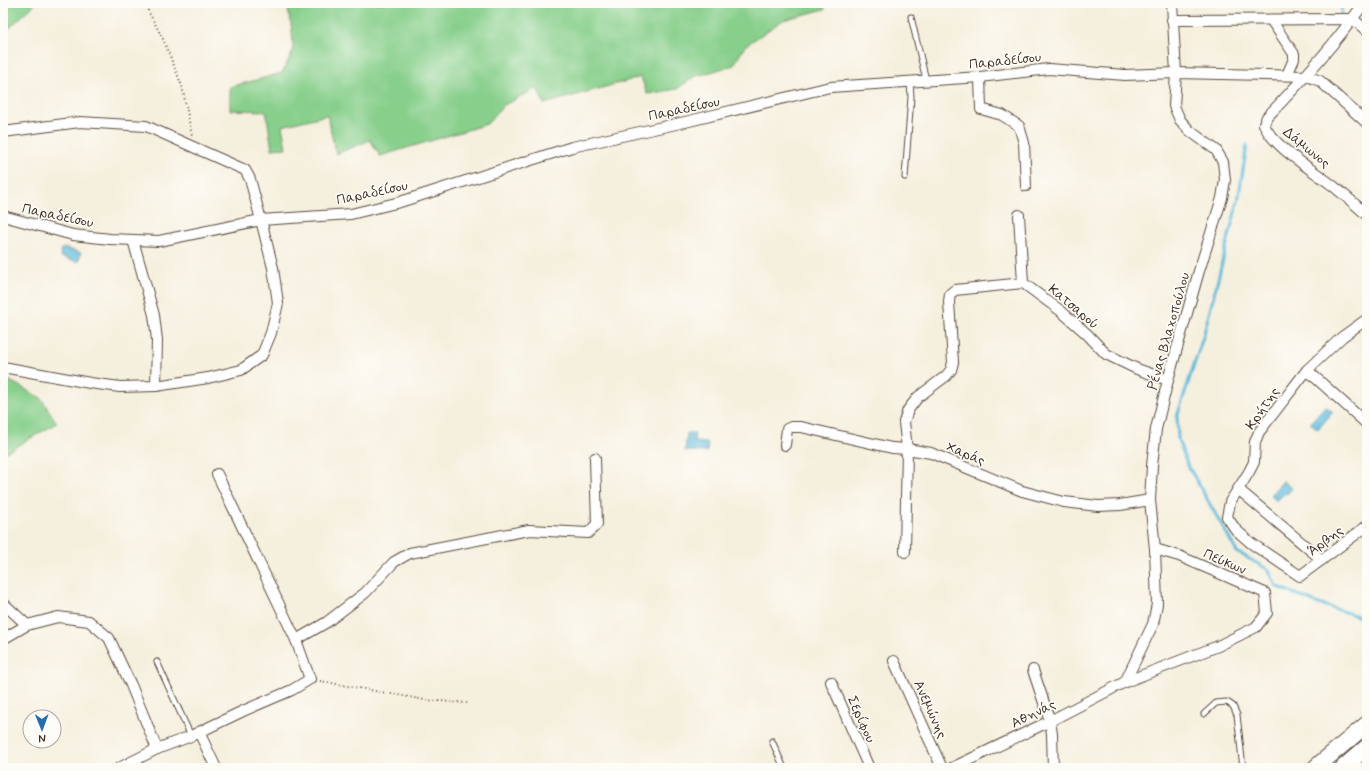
<svg xmlns="http://www.w3.org/2000/svg" width="1370" height="771" viewBox="0 0 1370 771" font-family="Mynerve,sans-serif">
<style>
.green{fill:#87cf8b;stroke:#617c54}
.water{fill:#5dbadb;stroke:#4c727c}
.lines{fill:none;stroke-linecap:round;stroke-linejoin:round}
.stream{stroke:#5dbadb;stroke-width:3}
.service-casing{stroke:#57483b;stroke-width:7}
.minor-casing{stroke:#57483b;stroke-width:12}
.primary-casing{stroke:#57483b;stroke-width:18}
.path{stroke:#57483b;stroke-width:2;stroke-dasharray:1 3;stroke-linecap:butt}
.service{stroke:#fff;stroke-width:5}
.minor{stroke:#fff;stroke-width:10}
.primary{stroke:#fff;stroke-width:16}
.labels{text-anchor:middle;stroke-width:3.5;stroke-linejoin:round;paint-order:stroke}
.street-label{font-size:14px;fill:#3b2a1e;stroke:#fdfcf7}
</style>
<rect width="100%" height="100%" fill="#fdfcf7"/>
<filter id="ink" filterUnits="userSpaceOnUse"><feTurbulence type="fractalNoise" baseFrequency=".025" numOctaves="2"/><feDisplacementMap in="SourceGraphic" scale="8" xChannelSelector="R" yChannelSelector="G"/><feConvolveMatrix kernelMatrix="1 2 1 2 8 2 1 2 1" color-interpolation-filters="sRGB"/></filter>
<filter id="wash" filterUnits="userSpaceOnUse"><feTurbulence type="fractalNoise" baseFrequency=".012" numOctaves="4" result="noise"/><feDisplacementMap in="SourceGraphic" scale="16" xChannelSelector="R" yChannelSelector="G"/><feGaussianBlur stdDeviation="0.9" result="paint"/><feColorMatrix in="noise" values="0 0 0 0 0 0 0 0 0 0 0 0 0 0 0 0 0 1.4 0 .05"/><feComposite in="paint" operator="in"/></filter>
<g filter="url(#wash)">
<rect width="100%" height="100%" fill="#f5efdd"/>
<g class="green">
<path d="M3,3H36L3,34Z"/>
<path d="M284,3H824L825,9L783,20L745,46L734,65L694,77L677,89L647,94L641,77L544,104L537,88L504,105L487,124L380,156L370,140L336,154L327,115L282,126L286,148L272,149L266,111L230,110V87L282,73L293,51L292,30L287,5Z"/>
<path d="M3,377L41,398L57,423L3,454Z"/>
</g>
<g class="water">
<path d="M65,248L81,253L78,262L61,257L60,253L61,249Z"/>
<path d="M1325,406L1333,412L1318,429L1310,423Z"/>
<path d="M687,433H695L694,442L708,443L707,452L685,451Z"/>
<path d="M1283,481L1292,488L1287,494L1285,493L1277,501L1270,495Z"/>
</g>
<g class="lines">
<g class="stream">
<path d="M1341,15L1342,3"/>
<path d="M1247,145L1238,201L1203,337L1177,417L1178,439L1187,464L1237,552L1269,570L1276,586L1316,603L1367,619"/>
</g>
</g>
</g>
<g filter="url(#ink)">
<g class="lines">
<g class="service-casing">
<g id="service">
<path d="M911,17L926,80"/>
<path d="M905,177L911,97L910,81"/>
<path d="M157,662L191,736"/>
<path d="M1204,714L1216,703L1227,702L1233,706L1237,715L1243,768"/>
<path d="M772,741L784,768"/>
</g>
</g>
<g class="minor-casing">
<g id="minor">
<path d="M1364,3C1335,44 1302,81 1267,117L1264,124C1271,146 1318,173 1337,189C1347,197 1357,206 1367,215"/>
<path d="M1172,20L1353,19L1367,31"/>
<path d="M1271,20L1294,54V59L1287,75"/>
<path d="M980,77L981,109L1002,115L1019,126L1024,143L1026,186"/>
<path d="M3,132L80,122L146,126L245,170L250,179L261,220L273,268L278,303L271,333L262,355L241,370L208,378L156,386L120,387L90,383L3,367"/>
<path d="M1019,215L1023,283L1061,311L1087,334L1106,354L1137,369L1168,380"/>
<path d="M3,216L73,235L110,239L159,241L261,220L351,214L400,202L572,147L685,122L830,87L980,77L1049,69L1125,75L1176,73L1307,76L1320,81L1367,123"/>
<path d="M133,240L154,315L157,340L156,386"/>
<path d="M1367,319L1342,337L1307,370L1259,432L1255,442L1254,462L1249,472L1230,502L1227,517L1236,530L1251,543L1300,576L1367,526"/>
<path d="M1307,370L1367,424"/>
<path d="M785,445L787,429L791,427H801L892,448L907,449L931,453L1022,491L1064,502L1098,506L1120,505L1150,500"/>
<path d="M217,474L296,640"/>
<path d="M1238,489L1322,560"/>
<path d="M905,552L907,449L904,422L908,410L918,397L946,376L951,370L953,362L949,302L950,294L955,290L1023,283"/>
<path d="M3,603L27,625"/>
<path d="M3,639L27,625L58,617L89,621L109,638L131,685L157,749"/>
<path d="M894,661L942,768"/>
<path d="M1033,670L1050,721L1052,734L1053,768"/>
<path d="M831,682L869,768"/>
<path d="M1125,682L1153,624L1157,604L1155,549L1150,500L1152,466L1156,429L1168,380L1199,271L1222,198L1225,180L1223,162L1216,150L1190,131L1180,120L1174,106L1176,73L1172,3"/>
<path d="M199,732L216,768"/>
<path d="M119,768L157,749L191,736L243,711L292,690L310,679L296,640L327,622L365,593L394,562L410,553L529,530L588,533L597,524L595,458"/>
<path d="M952,768L1050,721L1125,682L1218,646L1256,627L1267,613L1265,593L1179,556L1155,549"/>
</g>
</g>
<g class="primary-casing">
<g id="primary">
<path d="M1315,768L1367,724"/>
<path d="M1343,768L1367,747"/>
</g>
</g>
<g class="path">
<path d="M144,3L163,39L182,86L192,136"/>
<path d="M320,681L425,700L467,703"/>
</g>
<use href="#service" class="service"/>
<use href="#minor" class="minor"/>
<use href="#primary" class="primary"/>
</g>
</g>
<g class="labels">
<g class="street-label">
<text transform="translate(1005 60) rotate(-6)" y="5">Παραδείσου</text>
<text transform="translate(684 108) rotate(-12)" y="5">Παραδείσου</text>
<text transform="translate(1307 147) rotate(39)" y="5">Δάμωνος</text>
<text transform="translate(372 192) rotate(-12)" y="5">Παραδείσου</text>
<text transform="translate(58 215) rotate(12)" y="5">Παραδείσου</text>
<text transform="translate(1074 306) rotate(40)" y="5">Κατσαρού</text>
<text transform="translate(1168 331) rotate(-74)" y="5">Ρένας Βλαχοπούλου</text>
<text transform="translate(1262 408) rotate(-55)" y="5">Κρήτης</text>
<text transform="translate(966 453) rotate(23)" y="5">Χαράς</text>
<text transform="translate(1325 540) rotate(-37)" y="5">Άρβης</text>
<text transform="translate(1225 561) rotate(23)" y="5">Πεύκων</text>
<text transform="translate(931 709) rotate(66)" y="5">Ανεμώνης</text>
<text transform="translate(1033 713) rotate(-26)" y="5">Αθηνάς</text>
<text transform="translate(862 719) rotate(66)" y="5">Σερίφου</text>
</g>
</g>
<rect width="1370" height="771" fill="none" stroke="#fdfcf7" stroke-width="16"/>
<g transform="translate(42 729) rotate(179)"><circle r="19" fill="#fdfcf7" stroke="#afa8a0"/>
<path d="M0-3L7 15L0 10L-7 15Z" fill="#1f6fb2"/>
<text y="-6" font-size="11" font-weight="bold" text-anchor="middle" fill="#3b2a1e">N</text>
</g>
</svg>
